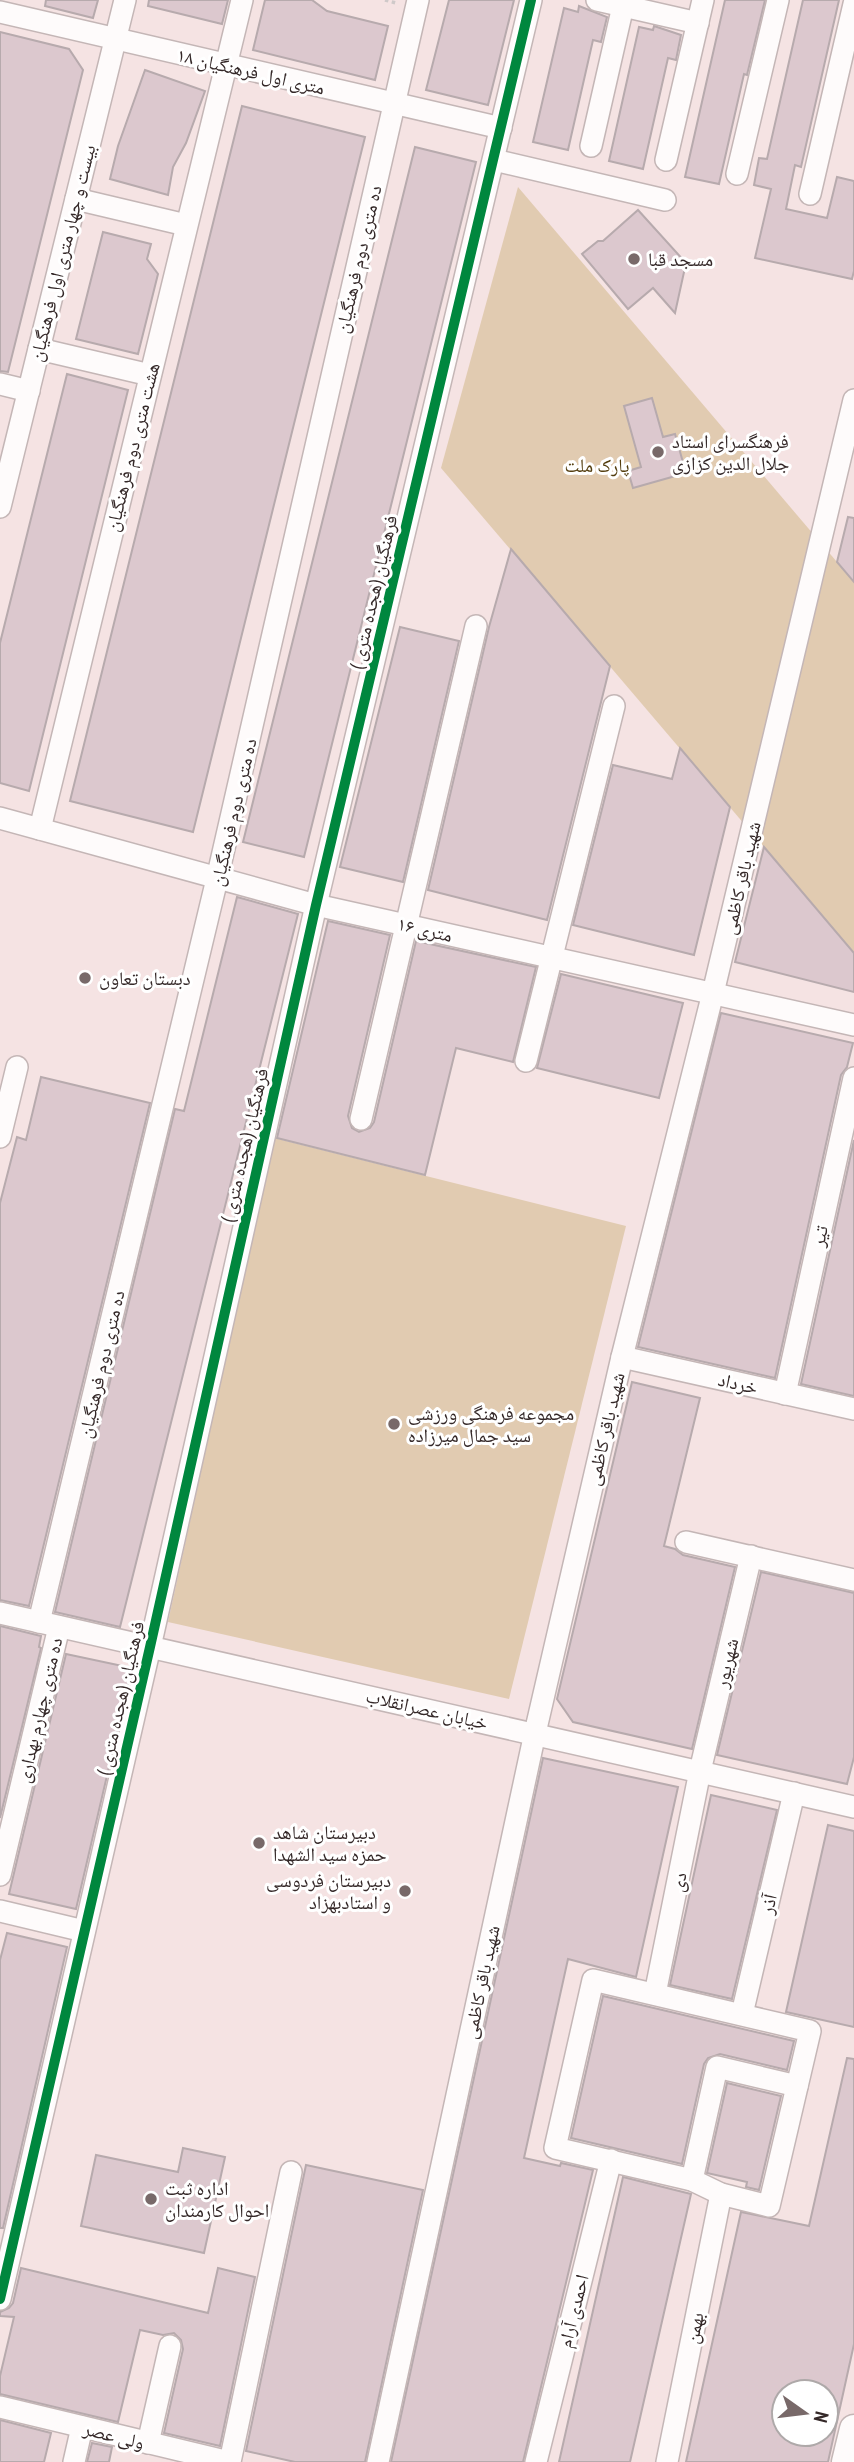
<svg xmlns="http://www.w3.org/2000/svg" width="854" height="2462" viewBox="0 0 854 2462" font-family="'PT Sans Narrow','Noto Naskh Arabic',sans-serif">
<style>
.green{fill:#e1cbb1}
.building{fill:#dcc8ce;stroke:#b7aaad;stroke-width:2;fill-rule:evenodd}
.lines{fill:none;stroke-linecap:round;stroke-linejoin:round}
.minor-casing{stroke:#c4b6b6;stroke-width:24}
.major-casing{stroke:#c4b6b6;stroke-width:31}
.path{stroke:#cfc9c9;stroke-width:3.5;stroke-dasharray:3.5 3.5;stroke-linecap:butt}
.minor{stroke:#fefbfb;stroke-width:21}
.major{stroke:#fefbfb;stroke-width:28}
.cycleway-casing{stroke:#fff;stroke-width:15}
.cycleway{stroke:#00873e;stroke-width:10}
.poi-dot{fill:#786969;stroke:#fff;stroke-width:2.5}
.labels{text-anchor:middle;stroke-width:6;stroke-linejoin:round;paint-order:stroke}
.street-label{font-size:19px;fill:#342828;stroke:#fff}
.poi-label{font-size:19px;fill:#342828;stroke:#fff;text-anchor:start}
.park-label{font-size:19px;fill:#543e0f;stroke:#fff}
</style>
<rect width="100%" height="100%" fill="#f5e3e3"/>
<g class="green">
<path d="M518,187L854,582V953L441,468Z"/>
<path d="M274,1138L626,1226L509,1699L168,1622Z"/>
</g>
<g class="building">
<path d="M46,0H98L93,18L45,6Z"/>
<path d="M149,0H228L222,24L148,6Z"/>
<path d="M265,0H312L327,11L388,26L375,80L253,50Z"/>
<path d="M449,0H514L488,105L426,90Z"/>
<path d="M725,0H765L747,75L744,74L719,184L685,177Z"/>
<path d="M803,0H839L801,167L795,165L786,209L827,218L837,177L854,181V271L852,279L755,258L771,189L754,185L759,158L767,159Z"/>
<path d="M579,6L607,17L601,42L593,40L568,150L533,142L564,8L578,12Z"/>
<path d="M654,26L681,35L676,60L668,58L643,169L609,161L639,27L653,30Z"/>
<path d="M0,32L69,49L83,70L8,372L0,371Z"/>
<path d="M145,70L205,91L186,143L173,167L168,195L110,179L118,146Z"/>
<path d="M242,106L365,137L193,832L70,801Z"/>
<path d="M415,147L476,162L304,857L243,842Z"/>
<path d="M638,210L686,263L675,313L653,288L628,309L582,254L598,241H603Z"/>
<path d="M103,232L151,244L147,259L158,274L138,354L76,339Z"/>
<path d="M67,374L128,390L29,791L0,783V643Z"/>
<path d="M652,398L663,437L675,434L686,473L633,488L628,471L641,467L624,406Z"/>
<path d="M848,517L854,518V582L837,562Z"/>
<path d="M511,549L610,666L547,920L428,890L489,627Z"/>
<path d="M400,627L459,641L403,882L340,867Z"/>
<path d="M680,748L730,807L694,955L573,925L613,765L672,779Z"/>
<path d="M764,847L854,953V992L735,962Z"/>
<path d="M237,897L298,914L120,1627L55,1612L175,1109L184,1111Z"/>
<path d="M328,921L390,935L348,1116L352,1128L359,1132L370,1128L374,1122L416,941L536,967L513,1062L456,1048L425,1175L277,1138Z"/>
<path d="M561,974L683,1003L659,1098L537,1068Z"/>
<path d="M721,1013L853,1043L847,1067L841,1075L775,1378L638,1347Z"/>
<path d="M41,1077L150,1103L29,1606L0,1600V1203L17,1137L26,1140Z"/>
<path d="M854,1140V1396L801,1384Z"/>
<path d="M632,1382L700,1398L664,1546L675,1549L683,1555L735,1567L692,1749L573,1722L557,1699Z"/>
<path d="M761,1572L854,1593V1757L847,1784L717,1755Z"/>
<path d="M0,1626L41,1636L39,1647L41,1648L0,1818Z"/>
<path d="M66,1654L132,1668L76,1909L9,1894Z"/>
<path d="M543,1758L678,1787L636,1977L568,1959L524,2158L560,2166L561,2163L593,2170L523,2462H391Z"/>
<path d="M711,1795L777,1810L732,1999L670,1985Z"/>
<path d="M828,1825L854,1831V2027L786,2012Z"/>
<path d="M7,1933L67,1947L3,2228H0V1960Z"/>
<path d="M603,1996L794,2041L787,2070L720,2054L708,2058L704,2064L682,2164L571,2138Z"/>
<path d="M847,2058L854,2059V2344L828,2462H686L741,2212L809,2226ZM784,2392H826V2434H784Z"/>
<path d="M727,2083L781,2096L759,2190L746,2187L747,2182L707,2173Z"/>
<path d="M183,2148L225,2157L204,2253L81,2226L96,2155L178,2172Z"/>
<path d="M306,2165L423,2190L365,2462H295L246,2451Z"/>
<path d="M623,2177L691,2194L630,2462H559Z"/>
<path d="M21,2268L208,2313L218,2268L255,2277L220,2446L164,2433L183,2349L181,2340L174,2333L163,2335L140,2330L118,2422L0,2394V2376L14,2317L0,2316V2312L9,2308L13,2303Z"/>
<path d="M0,2420L51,2433L44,2462H0Z"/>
<path d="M92,2443L112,2447L109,2462H87Z"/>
</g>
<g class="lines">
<g class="minor-casing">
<g id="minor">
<path d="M597,0L698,23"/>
<path d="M0,12L501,128"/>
<path d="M591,146L623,6"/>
<path d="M494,160L665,200"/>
<path d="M666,160L703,0"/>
<path d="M737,174L778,0"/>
<path d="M810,194L854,4"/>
<path d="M76,199L186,225"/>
<path d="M39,349L150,375"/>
<path d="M0,384L29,391"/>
<path d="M0,507L125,0"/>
<path d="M0,818L316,905L854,1025"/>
<path d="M40,829L242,0"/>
<path d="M526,1061L614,706"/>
<path d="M361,1119L476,626"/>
<path d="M0,1137L17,1067"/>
<path d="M622,1357L854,1409"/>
<path d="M785,1394L854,1078"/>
<path d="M686,1542L854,1580"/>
<path d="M0,1613L854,1807"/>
<path d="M39,1622L217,879L418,0"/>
<path d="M0,1875L59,1627"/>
<path d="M0,1911L84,1931"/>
<path d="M593,1980L810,2031L769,2206L721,2194L692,2180L555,2148Z"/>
<path d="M655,1994L700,1771L751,1556"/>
<path d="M742,2014L794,1793"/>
<path d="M692,2180L717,2067L797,2086"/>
<path d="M0,2299L150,1647L316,905L531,0"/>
<path d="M0,2407L229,2462"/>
<path d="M148,2443L170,2346"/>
<path d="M74,2462L82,2427"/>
<path d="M230,2462L291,2172"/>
<path d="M378,2462L535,1733L622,1357L713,993L854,400"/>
<path d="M536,2462L611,2160"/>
<path d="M667,2462L721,2194"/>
</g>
</g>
<g class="major-casing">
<path id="major" d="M846,2462L854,2429"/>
</g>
<path class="path" d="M385,0L396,3"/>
<use href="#minor" class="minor"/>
<use href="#major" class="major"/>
<g class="cycleway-casing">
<path id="cycleway" d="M0,2299L150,1647L316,905L531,0"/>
</g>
<use href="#cycleway" class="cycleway"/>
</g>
<g class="poi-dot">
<circle cx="634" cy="259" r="7"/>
<circle cx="658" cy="452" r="7"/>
<circle cx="85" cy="978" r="7"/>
<circle cx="394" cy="1424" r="7"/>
<circle cx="259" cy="1843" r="7"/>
<circle cx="405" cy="1891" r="7"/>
<circle cx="151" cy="2199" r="7"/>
</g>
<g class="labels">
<g class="street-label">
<text transform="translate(251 71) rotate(13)" y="7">۱۸ متری اول فرهنگیان</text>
<text transform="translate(62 253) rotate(-76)" y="7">بیست و چهار متری اول فرهنگیان</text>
<text transform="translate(358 259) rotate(-77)" y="7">ده متری دوم فرهنگیان</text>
<text transform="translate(132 447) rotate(-76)" y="7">هشت متری دوم فرهنگیان</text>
<text transform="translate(373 592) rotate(-77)" y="7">فرهنگیان (هجده متری )</text>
<text transform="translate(233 812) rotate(-77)" y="7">ده متری دوم فرهنگیان</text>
<text transform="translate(741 878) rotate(-77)" y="7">شهید باقر کاظمی</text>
<text transform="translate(425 929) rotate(13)" y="7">۱۶ متری</text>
<text transform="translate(244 1145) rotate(-77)" y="7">فرهنگیان (هجده متری )</text>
<text transform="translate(819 1236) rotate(-78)" y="7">تیر</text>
<text transform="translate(101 1364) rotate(-77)" y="7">ده متری دوم فرهنگیان</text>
<text transform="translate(738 1383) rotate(13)" y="7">خرداد</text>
<text transform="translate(605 1429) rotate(-77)" y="7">شهید باقر کاظمی</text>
<text transform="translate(726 1663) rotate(-77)" y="7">شهریور</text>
<text transform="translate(120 1698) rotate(-77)" y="7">فرهنگیان (هجده متری )</text>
<text transform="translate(427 1709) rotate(13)" y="7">خیابان عصرانقلاب</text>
<text transform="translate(39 1710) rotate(-77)" y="7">ده متری چهارم بهداری</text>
<text transform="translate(678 1882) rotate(-79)" y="7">دی</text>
<text transform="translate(768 1904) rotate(-77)" y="7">آذر</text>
<text transform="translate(481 1982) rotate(-78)" y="7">شهید باقر کاظمی</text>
<text transform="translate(573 2311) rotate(-76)" y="7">احمدی آرام</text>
<text transform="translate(694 2328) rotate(-79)" y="7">بهمن</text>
<text transform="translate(114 2435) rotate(14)" y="7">ولی عصر</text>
</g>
<g class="poi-label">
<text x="648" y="266">مسجد قبا</text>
<text x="672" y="448">فرهنگسرای استاد<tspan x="672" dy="22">جلال الدین کزازی</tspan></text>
<text x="99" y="985">دبستان تعاون</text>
<text x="408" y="1420">مجموعه فرهنگی ورزشی<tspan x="408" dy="22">سید جمال میرزاده</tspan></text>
<text x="273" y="1839">دبیرستان شاهد<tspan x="273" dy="22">حمزه سید الشهدا</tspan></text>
<text x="391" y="1887" text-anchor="end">دبیرستان فردوسی<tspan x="391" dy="22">و استادبهزاد</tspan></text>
<text x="165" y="2195">اداره ثبت<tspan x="165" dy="22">احوال کارمندان</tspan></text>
</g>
<g class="park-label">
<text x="597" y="472">پارک ملت</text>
</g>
</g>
<g transform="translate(805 2413) rotate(104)"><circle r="33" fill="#ffffff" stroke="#aea9a9" stroke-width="2"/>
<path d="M0-5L12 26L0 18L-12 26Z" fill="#786969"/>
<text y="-10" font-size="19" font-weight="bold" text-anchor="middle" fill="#342828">N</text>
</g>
</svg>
